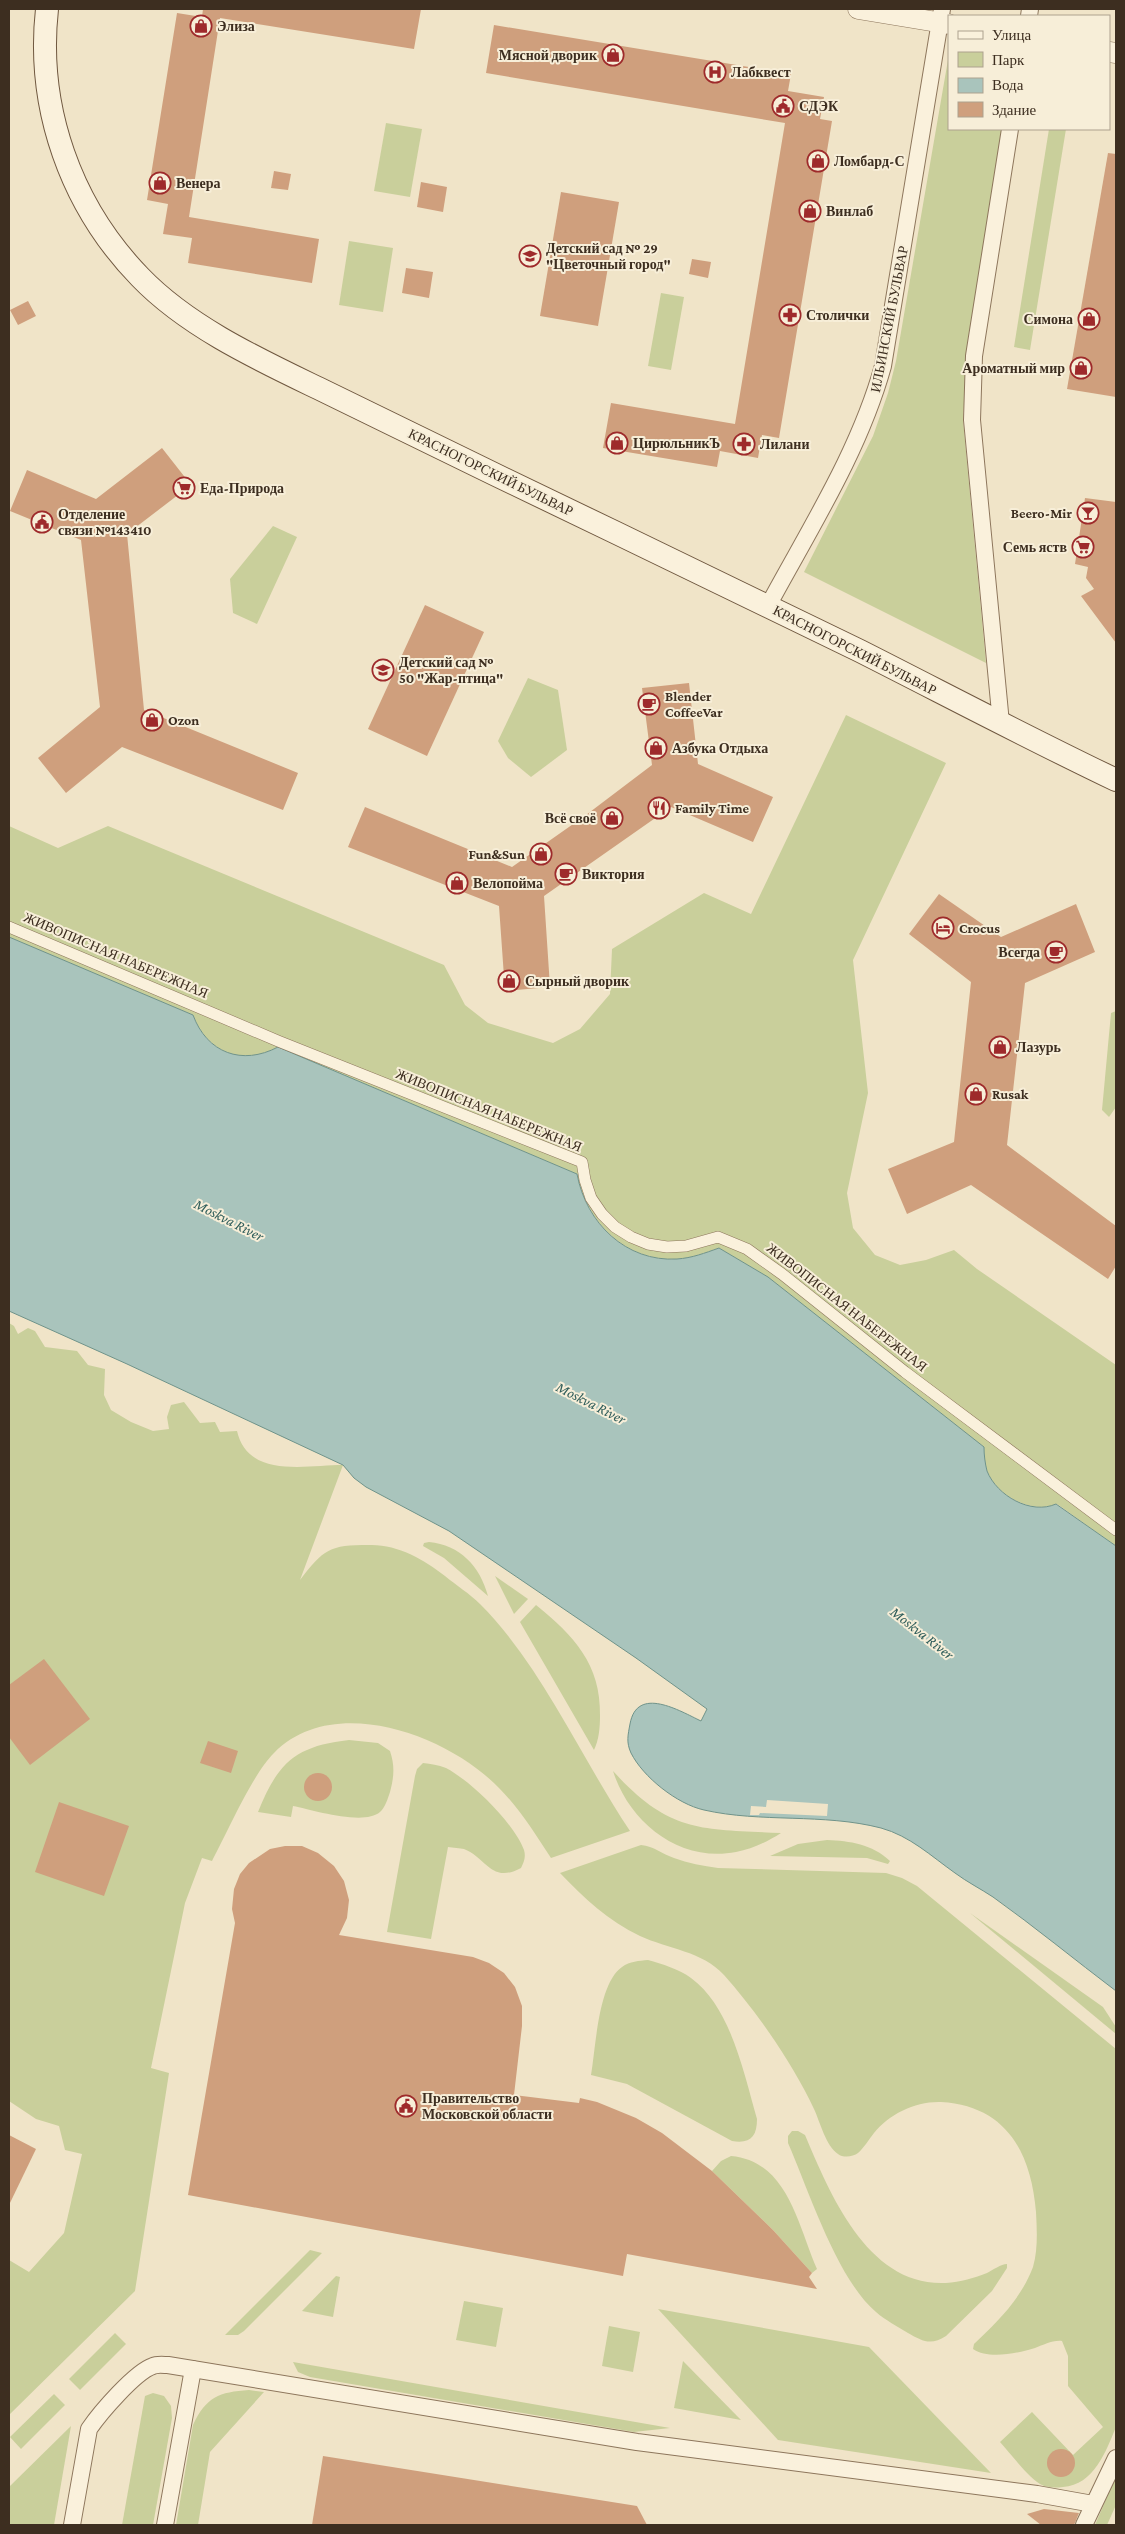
<svg xmlns="http://www.w3.org/2000/svg" width="1125" height="2534" viewBox="0 0 1125 2534" font-family="'Crimson Pro',serif">
<style>
.green{fill:#c9cf9b}
.water{fill:#a9c4bc;stroke:#6f938a}
.pier{fill:#f0e4c8}
.building{fill:#cf9f7d}
.lines{fill:none;stroke-linecap:round;stroke-linejoin:round}
.pedestrian-casing{stroke:#8d765c;stroke-width:12}
.minor-casing{stroke:#8d765c;stroke-width:18}
.tertiary-casing{stroke:#8d765c;stroke-width:21}
.secondary-casing{stroke:#6f573f;stroke-width:24}
.pedestrian{stroke:#faf1dc;stroke-width:11}
.minor{stroke:#faf1dc;stroke-width:16}
.tertiary{stroke:#faf1dc;stroke-width:20}
.secondary{stroke:#faf1dc;stroke-width:22}
.labels{text-anchor:middle;stroke-width:4;stroke-linejoin:round;paint-order:stroke}
.poi-label{font-size:14px;font-weight:bold;fill:#3d2e20;stroke:#f7eed8;text-anchor:start}
.street-label{font-size:14px;fill:#3d2e20;stroke:#f7eed8}
.water-label{font-size:15px;font-style:italic;fill:#2f5d5a;stroke:#f7eed8}
</style>
<rect width="100%" height="100%" fill="#f0e4c8"/>
<g class="green">
<path d="M949,54V129H1002L967,356L963,420L986,663L804,572L873,436L888,393L896,361Z"/>
<path d="M386,123L422,129L410,197L374,191Z"/>
<path d="M1049,129H1066L1030,350L1014,347Z"/>
<path d="M349,241L393,248L383,312L339,305Z"/>
<path d="M661,293L684,297L671,370L648,366Z"/>
<path d="M273,526L297,537L257,624L233,613L230,579Z"/>
<path d="M528,678L558,690L567,750L531,777L508,758L498,741Z"/>
<path d="M846,715L946,763L853,960L868,1093L847,1193L853,1228L875,1255L900,1265L926,1260L954,1250L977,1269L1116,1365V1546L1057,1504C1031,1514 998,1497 987,1471C985,1463 984,1455 984,1447L768,1277L719,1248C705,1253 692,1258 678,1259C626,1262 587,1223 577,1174L278,1047C241,1066 208,1053 193,1015L9,937V826L58,848L108,826L444,965L465,1005L488,1023L553,1043L580,1029L610,994L612,949L704,893L751,914Z"/>
<path d="M1116,1011V1107L1109,1117L1102,1110L1111,1013Z"/>
<path d="M9,1323L14,1326L18,1334L28,1328L35,1331L45,1347L77,1351L88,1365L105,1369L104,1395L111,1410L131,1422L153,1431L169,1429L167,1417L171,1405L184,1402L200,1423L215,1422L220,1432L237,1431C248,1479 306,1465 343,1465L300,1580C324,1549 329,1545 369,1545C397,1544 423,1559 445,1576C456,1585 470,1594 480,1604C542,1666 581,1758 630,1831L551,1858C535,1834 520,1809 499,1788C449,1736 334,1692 274,1753C252,1775 228,1831 212,1861L202,1858L185,1903L151,2068L169,2073L135,2291L9,2415V2260L29,2272L64,2233L82,2154L65,2150L59,2126L36,2119L9,2101Z"/>
<path d="M429,1542C460,1545 480,1566 488,1596L444,1558L423,1546L424,1543Z"/>
<path d="M495,1576L528,1599L514,1614Z"/>
<path d="M536,1605C574,1636 601,1664 600,1716C600,1727 599,1740 594,1750L520,1622Z"/>
<path d="M349,1740L378,1743L390,1751C395,1766 394,1777 390,1792C388,1798 385,1808 380,1812C364,1826 313,1810 293,1806L291,1817L258,1812C278,1762 296,1746 349,1740Z"/>
<path d="M423,1763C431,1764 438,1765 446,1768C471,1781 514,1823 524,1850C526,1857 524,1862 521,1868C491,1884 487,1858 464,1849C460,1848 453,1848 448,1847L431,1939L387,1932L415,1776L417,1769Z"/>
<path d="M613,1771C670,1834 702,1829 781,1833C767,1842 752,1849 736,1852C679,1863 629,1822 613,1771Z"/>
<path d="M827,1840C850,1841 872,1844 890,1861L888,1864L867,1858L770,1856L798,1844Z"/>
<path d="M641,1845C654,1846 662,1854 674,1858C688,1863 703,1866 718,1868L886,1873L902,1878L917,1886L1116,2049V2427C1106,2451 1094,2485 1063,2487C1055,2488 1047,2488 1040,2484C1025,2474 1012,2455 1000,2442L1032,2412L1073,2455L1103,2427L1068,2386V2356L1062,2341C1052,2340 1044,2345 1035,2348C1018,2353 989,2360 973,2349L974,2344C998,2321 1021,2299 1033,2267C1038,2250 1037,2230 1036,2212C1031,2153 1007,2106 941,2102C916,2101 889,2114 874,2133C869,2139 864,2148 858,2153C853,2157 843,2158 838,2154C826,2146 820,2122 814,2109C793,2064 757,2012 724,1975C702,1951 668,1949 640,1936C608,1921 584,1898 560,1873Z"/>
<path d="M970,1913L1103,2007L1116,2027V2034Z"/>
<path d="M648,1960C662,1964 679,1969 691,1978C731,2007 744,2074 757,2119C757,2137 750,2144 732,2141L627,2084L591,2075C596,2046 598,1984 622,1967C630,1961 639,1961 648,1960Z"/>
<path d="M792,2131H798L805,2135C830,2194 868,2287 946,2283C960,2282 975,2278 987,2273C993,2270 1001,2264 1007,2264V2268L992,2291L946,2336C931,2346 922,2341 908,2333C897,2326 885,2320 876,2312C837,2279 809,2191 788,2143V2136Z"/>
<path d="M731,2156C788,2161 798,2226 817,2269L812,2273L773,2230L712,2171L721,2161Z"/>
<path d="M310,2250L322,2253L244,2331L238,2335H225Z"/>
<path d="M336,2276L340,2277L333,2317L302,2311Z"/>
<path d="M464,2301L503,2308L496,2347L456,2340Z"/>
<path d="M658,2309L869,2347L991,2473L778,2440Z"/>
<path d="M609,2326L640,2332L633,2372L602,2366Z"/>
<path d="M115,2333L126,2344L80,2390L69,2379Z"/>
<path d="M683,2361L741,2420L674,2408Z"/>
<path d="M293,2362L670,2428L634,2432L310,2377L298,2372Z"/>
<path d="M249,2390L264,2392L210,2452L198,2525H176L193,2425C206,2397 219,2392 249,2390Z"/>
<path d="M153,2393L164,2396L171,2406L172,2418L153,2525H122L145,2396Z"/>
<path d="M54,2394L65,2405L21,2449L10,2437Z"/>
<path d="M71,2426L54,2525H9V2487Z"/>
<path d="M1116,2476V2505L1107,2525H1095Z"/>
</g>
<path class="water" d="M9,937L193,1015C207,1053 242,1066 278,1047L577,1174C586,1223 626,1262 677,1259C692,1258 705,1253 719,1248L768,1277L984,1447C984,1455 985,1463 987,1471C997,1496 1031,1515 1056,1504L1116,1546V1991C1075,1960 1035,1927 993,1897C981,1889 967,1882 955,1873C931,1856 910,1836 881,1828C823,1813 761,1823 704,1810C677,1804 643,1777 631,1753C626,1742 628,1735 630,1724C637,1685 680,1711 701,1721L707,1709L636,1658L449,1531L366,1487L354,1478L343,1465L127,1364L9,1311Z"/>
<path class="pier" d="M767,1800L828,1804L827,1816L760,1813L759,1815H750L751,1806L766,1807Z"/>
<g class="building">
<path d="M203,9H421L414,49L220,18L189,217L319,239L312,283L188,263L192,238L163,234L168,204L147,200L177,13L202,17Z"/>
<path d="M494,25L791,74L788,91L824,97L820,119L832,121L779,438L762,435L758,458L720,451L717,467L603,448L611,403L735,424L785,123L486,73Z"/>
<path d="M1108,153L1116,154V397L1067,389Z"/>
<path d="M274,171L291,174L288,190L271,188Z"/>
<path d="M421,182L447,187L443,212L417,207Z"/>
<path d="M561,192L619,202L598,326L540,316Z"/>
<path d="M692,259L711,262L708,278L689,274Z"/>
<path d="M406,268L433,272L429,298L402,293Z"/>
<path d="M28,301L36,316L18,325L10,310Z"/>
<path d="M162,448L191,485L127,534L144,710L298,773L283,810L122,747L66,793L38,758L100,707L81,540L10,511L27,470L96,499Z"/>
<path d="M1085,498L1116,502V643L1081,596L1094,589L1086,578L1088,567L1075,564Z"/>
<path d="M425,605L484,632L427,756L368,729Z"/>
<path d="M689,683L698,764L773,797L753,842L671,807L544,896L550,987L505,991L499,906L348,847L365,807L512,867L586,815L652,765L642,688Z"/>
<path d="M939,894L1001,937L1076,904L1095,952L1025,983L1007,1145L1116,1226V1266L1108,1279L971,1185L907,1214L888,1169L954,1142L971,982L909,934Z"/>
<path d="M44,1659L90,1719L30,1765L9,1737V1685Z"/>
<path d="M208,1741L238,1751L231,1773L200,1763Z"/>
<circle cx="318" cy="1787" r="14"/>
<path d="M59,1802L129,1826L104,1896L35,1872Z"/>
<path d="M285,1846H302L318,1853L334,1866L344,1881L349,1900L347,1918L339,1935L473,1957L489,1963L504,1973L515,1987L522,2006V2026L514,2095L579,2103L580,2098L597,2102L636,2118L662,2133L712,2171L773,2230L812,2273L809,2277L817,2289L627,2254L623,2276L188,2195L235,1923L232,1909L234,1889L240,1874L249,1863L270,1849Z"/>
<path d="M9,2135L36,2149L9,2205Z"/>
<circle cx="1061" cy="2463" r="14"/>
<path d="M323,2456L637,2506L647,2525H312Z"/>
<path d="M1044,2509L1079,2513L1074,2525H1041L1027,2514Z"/>
</g>
<g class="lines">
<g class="pedestrian-casing">
<path id="pedestrian" d="M9,927L278,1041L582,1162L585,1180L591,1198L602,1214L615,1227L631,1237L648,1244L667,1247L686,1246L718,1237L747,1249L782,1274L905,1372L1116,1530"/>
</g>
<g class="minor-casing">
<g id="minor">
<path d="M1029,16L1030,9"/>
<path d="M768,606C810,528 859,452 883,366L942,9"/>
<path d="M1001,723L972,420L974,356L1010,129"/>
<path d="M72,2525L89,2429C100,2413 135,2372 153,2366C157,2364 164,2365 168,2365L637,2442L1037,2494L1093,2504"/>
<path d="M165,2525L193,2369"/>
<path d="M1084,2525L1116,2458"/>
</g>
</g>
<g class="tertiary-casing">
<g id="tertiary">
<path d="M858,9L949,24"/>
<path d="M1109,52L1116,53"/>
</g>
</g>
<g class="secondary-casing">
<path id="secondary" d="M47,9C36,108 71,206 140,277C189,328 262,361 324,391C381,419 437,446 494,474C616,533 738,591 860,651C945,694 1030,739 1116,780"/>
</g>
<use href="#pedestrian" class="pedestrian"/>
<use href="#minor" class="minor"/>
<use href="#tertiary" class="tertiary"/>
<use href="#secondary" class="secondary"/>
</g>
<defs>
<g id="shop-ring" transform="scale(1.125)"><circle r="9.5" fill="#f7eed8" stroke="#9e2a2b" stroke-width="1.5"/><path d="M-5-2.5h2.3a2.7 3.5 0 0 1 5.4 0H5L5.5 6h-11ZM-1.5-2.5h3a1.5 2.3 0 0 0-3 0Z" fill="#9e2a2b"/></g>
<g id="hospital-ring" transform="scale(1.125)"><circle r="9.5" fill="#f7eed8" stroke="#9e2a2b" stroke-width="1.5"/><path d="M-5-5h3v3.5h4V-5h3V5h-3V1.5h-4V5h-3Z" fill="#9e2a2b"/></g>
<g id="civic-ring" transform="scale(1.125)"><circle r="9.5" fill="#f7eed8" stroke="#9e2a2b" stroke-width="1.5"/><path d="M-.6-6.5H3V-4.5H.6V-3L4-1V1h2V6H-6V1h2V-1L-.6-3ZM-1.2 2.5V6h2.4V2.5Z" fill="#9e2a2b"/></g>
<g id="school-ring" transform="scale(1.125)"><circle r="9.5" fill="#f7eed8" stroke="#9e2a2b" stroke-width="1.5"/><path d="M0-5L7-2L0 1L-7-2ZM-4 1L0 2.5L4 1V4Q0 6-4 4Z" fill="#9e2a2b"/></g>
<g id="pharmacy-ring" transform="scale(1.125)"><circle r="9.5" fill="#f7eed8" stroke="#9e2a2b" stroke-width="1.5"/><path d="M-2-6h4v4h4v4h-4v4h-4v-4h-4v-4h4Z" fill="#9e2a2b"/></g>
<g id="supermarket-ring" transform="scale(1.125)"><circle r="9.5" fill="#f7eed8" stroke="#9e2a2b" stroke-width="1.5"/><path d="M-6-5.5h2.5l.6 2H6L4.5 2H-2.5L-4.4-4H-6ZM-1.5 3.2a1.3 1.3 0 1 0 .1 0ZM3 3.2a1.3 1.3 0 1 0 .1 0Z" fill="#9e2a2b"/></g>
<g id="bar-ring" transform="scale(1.125)"><circle r="9.5" fill="#f7eed8" stroke="#9e2a2b" stroke-width="1.5"/><path d="M-6-5H6L.8 .8V4.5H3.5V6h-7V4.5H-.8V.8Z" fill="#9e2a2b"/></g>
<g id="cafe-ring" transform="scale(1.125)"><circle r="9.5" fill="#f7eed8" stroke="#9e2a2b" stroke-width="1.5"/><path d="M-5.5-4.5H6V0H3Q3 3.5 0 3.5H-2.5Q-5.5 3.5-5.5 0ZM3-3.2v2h1.7v-2ZM-6 4.5H4V6H-6Z" fill="#9e2a2b"/></g>
<g id="restaurant-ring" transform="scale(1.125)"><circle r="9.5" fill="#f7eed8" stroke="#9e2a2b" stroke-width="1.5"/><path d="M-5-6h1v4h1v-4h1v4h1v-4h1v5L-1.5 .5V6h-2V.5L-5-1ZM5-6V6H3V1.5H1.5Q1.5-4 5-6Z" fill="#9e2a2b"/></g>
<g id="hotel-ring" transform="scale(1.125)"><circle r="9.5" fill="#f7eed8" stroke="#9e2a2b" stroke-width="1.5"/><path d="M-6-4.5h1.5V1H6V5H4.5V3h-9V5H-6ZM-4 0a1.8 1.8 0 1 1 3.6 0ZM.5 0V-2.5h3Q6-2.5 6 0Z" fill="#9e2a2b"/></g>
</defs>
<g fill-rule="evenodd">
<use href="#shop-ring" x="201" y="26"/>
<use href="#shop-ring" x="613" y="55"/>
<use href="#hospital-ring" x="715" y="72"/>
<use href="#civic-ring" x="783" y="106"/>
<use href="#shop-ring" x="818" y="161"/>
<use href="#shop-ring" x="160" y="183"/>
<use href="#shop-ring" x="810" y="211"/>
<use href="#school-ring" x="530" y="256"/>
<use href="#pharmacy-ring" x="790" y="315"/>
<use href="#shop-ring" x="1089" y="319"/>
<use href="#shop-ring" x="1081" y="368"/>
<use href="#shop-ring" x="617" y="443"/>
<use href="#pharmacy-ring" x="744" y="444"/>
<use href="#supermarket-ring" x="184" y="488"/>
<use href="#bar-ring" x="1088" y="513"/>
<use href="#civic-ring" x="42" y="522"/>
<use href="#supermarket-ring" x="1083" y="547"/>
<use href="#school-ring" x="383" y="670"/>
<use href="#cafe-ring" x="649" y="704"/>
<use href="#shop-ring" x="152" y="720"/>
<use href="#shop-ring" x="656" y="748"/>
<use href="#restaurant-ring" x="659" y="808"/>
<use href="#shop-ring" x="612" y="818"/>
<use href="#shop-ring" x="541" y="854"/>
<use href="#cafe-ring" x="566" y="874"/>
<use href="#shop-ring" x="457" y="883"/>
<use href="#hotel-ring" x="943" y="928"/>
<use href="#cafe-ring" x="1056" y="952"/>
<use href="#shop-ring" x="509" y="981"/>
<use href="#shop-ring" x="1000" y="1047"/>
<use href="#shop-ring" x="976" y="1094"/>
<use href="#civic-ring" x="406" y="2106"/>
</g>
<g class="labels">
<g class="poi-label">
<text x="217" y="31">Элиза</text>
<text x="597" y="60" text-anchor="end">Мясной дворик</text>
<text x="731" y="77">Лабквест</text>
<text x="799" y="111">СДЭК</text>
<text x="834" y="166">Ломбард-С</text>
<text x="176" y="188">Венера</text>
<text x="826" y="216">Винлаб</text>
<text x="546" y="253">Детский сад № 29<tspan x="546" dy="16">"Цветочный город"</tspan></text>
<text x="806" y="320">Столички</text>
<text x="1073" y="324" text-anchor="end">Симона</text>
<text x="1065" y="373" text-anchor="end">Ароматный мир</text>
<text x="633" y="448">ЦирюльникЪ</text>
<text x="760" y="449">Лилани</text>
<text x="200" y="493">Еда-Природа</text>
<text x="1072" y="518" text-anchor="end">Beero-Mir</text>
<text x="58" y="519">Отделение<tspan x="58" dy="16">связи №143410</tspan></text>
<text x="1067" y="552" text-anchor="end">Семь яств</text>
<text x="399" y="667">Детский сад №<tspan x="399" dy="16">50 "Жар-птица"</tspan></text>
<text x="665" y="701">Blender<tspan x="665" dy="16">CoffeeVar</tspan></text>
<text x="168" y="725">Ozon</text>
<text x="672" y="753">Азбука Отдыха</text>
<text x="675" y="813">Family Time</text>
<text x="596" y="823" text-anchor="end">Всё своё</text>
<text x="525" y="859" text-anchor="end">Fun&amp;Sun</text>
<text x="582" y="879">Виктория</text>
<text x="473" y="888">Велопойма</text>
<text x="959" y="933">Crocus</text>
<text x="1040" y="957" text-anchor="end">Всегда</text>
<text x="525" y="986">Сырный дворик</text>
<text x="1016" y="1052">Лазурь</text>
<text x="992" y="1099">Rusak</text>
<text x="422" y="2103">Правительство<tspan x="422" dy="16">Московской области</tspan></text>
</g>
<g class="street-label">
<text transform="translate(889 319) rotate(-79)" y="5">ИЛЬИНСКИЙ БУЛЬВАР</text>
<text transform="translate(491 472) rotate(26)" y="5">КРАСНОГОРСКИЙ БУЛЬВАР</text>
<text transform="translate(855 650) rotate(27)" y="5">КРАСНОГОРСКИЙ БУЛЬВАР</text>
<text transform="translate(116 955) rotate(23)" y="5">ЖИВОПИСНАЯ НАБЕРЕЖНАЯ</text>
<text transform="translate(489 1110) rotate(22)" y="5">ЖИВОПИСНАЯ НАБЕРЕЖНАЯ</text>
<text transform="translate(847 1307) rotate(38)" y="5">ЖИВОПИСНАЯ НАБЕРЕЖНАЯ</text>
</g>
<g class="water-label">
<text transform="translate(229 1220) rotate(27)" y="5">Moskva River</text>
<text transform="translate(591 1403) rotate(27)" y="5">Moskva River</text>
<text transform="translate(922 1633) rotate(38)" y="5">Moskva River</text>
</g>
</g>
<rect width="1125" height="2534" fill="none" stroke="#3d2e20" stroke-width="20"/>
<rect x="948" y="15" width="162" height="115" fill="#f7eed8" stroke="#ada18e"/>
<rect x="958" y="31" width="25" height="8" fill="#faf1dc" stroke="#ada18e"/>
<text x="992" y="40" font-size="15" fill="#3d2e20">Улица</text>
<rect x="958" y="52" width="25" height="15" fill="#c9cf9b" stroke="#ada18e"/>
<text x="992" y="65" font-size="15" fill="#3d2e20">Парк</text>
<rect x="958" y="78" width="25" height="15" fill="#a9c4bc" stroke="#ada18e"/>
<text x="992" y="90" font-size="15" fill="#3d2e20">Вода</text>
<rect x="958" y="102" width="25" height="15" fill="#cf9f7d" stroke="#ada18e"/>
<text x="992" y="115" font-size="15" fill="#3d2e20">Здание</text>
</svg>
